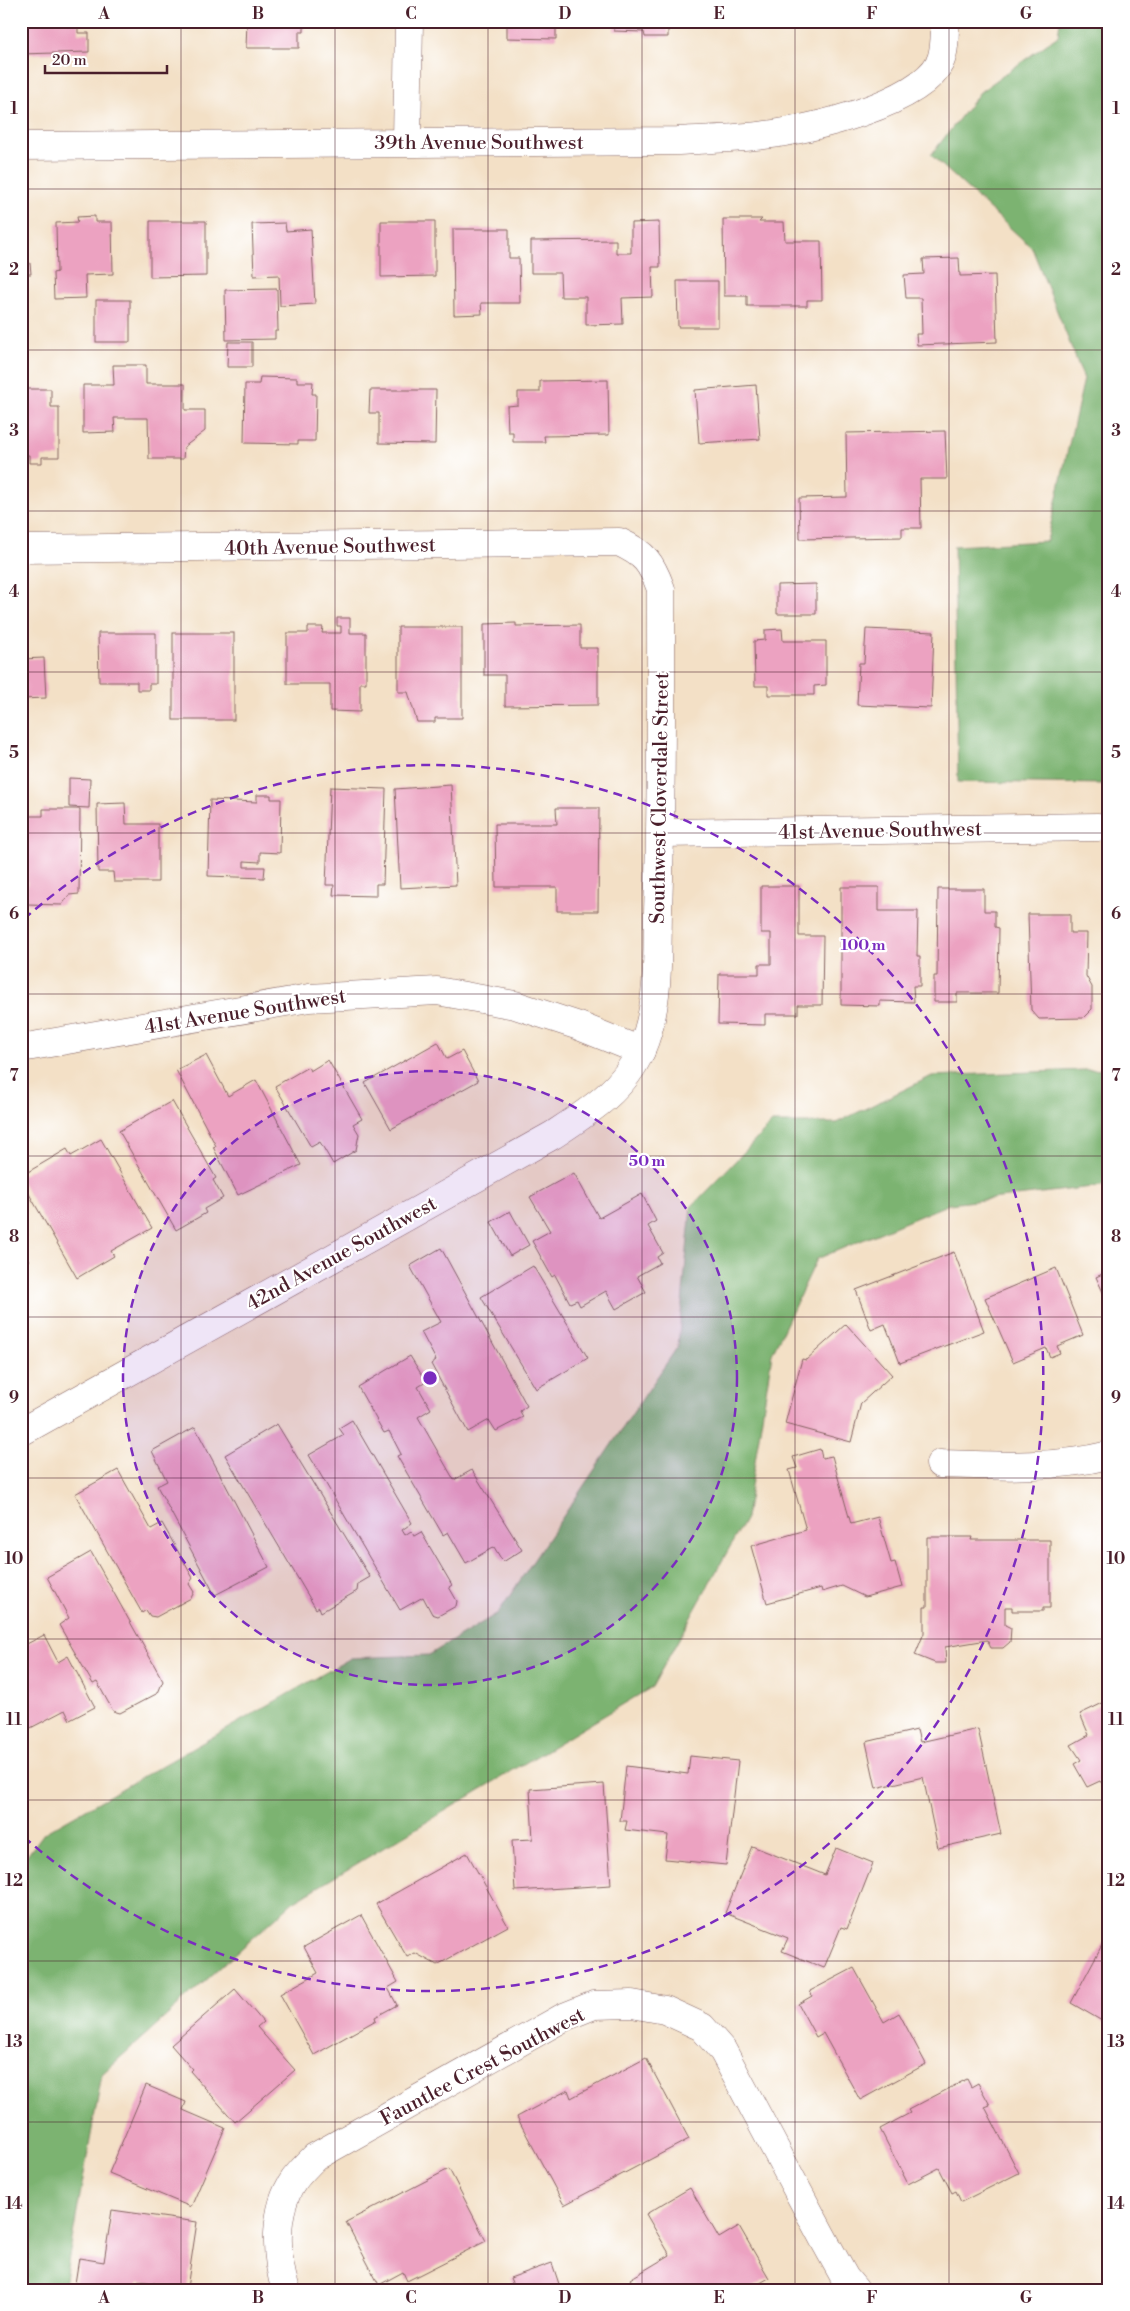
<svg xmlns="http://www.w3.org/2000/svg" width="1130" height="2311" viewBox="0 0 1130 2311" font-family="'Libre Bodoni',serif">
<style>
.forest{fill:#7cb371;stroke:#63694e}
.building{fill:#eca2c1}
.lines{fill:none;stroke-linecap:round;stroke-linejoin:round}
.minor-casing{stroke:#856361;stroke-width:29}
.minor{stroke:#fff;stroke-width:28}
.grid{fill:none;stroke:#4a1f2b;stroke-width:1;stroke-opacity:0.55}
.ring{fill:none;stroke:#7b2cbf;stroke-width:2.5;stroke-dasharray:9 6}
.labels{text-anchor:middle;stroke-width:4.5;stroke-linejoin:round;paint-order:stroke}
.street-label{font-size:20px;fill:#4a1f2b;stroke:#fff}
.centre{fill:#7b2cbf;stroke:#fff;stroke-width:2.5}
.ring-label{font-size:15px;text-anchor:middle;font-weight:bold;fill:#7b2cbf;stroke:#fff;stroke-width:4.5;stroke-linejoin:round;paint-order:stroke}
.neatline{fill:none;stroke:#4a1f2b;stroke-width:2}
.grid-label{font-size:16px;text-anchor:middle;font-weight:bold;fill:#4a1f2b}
</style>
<rect width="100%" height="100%" fill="#fff"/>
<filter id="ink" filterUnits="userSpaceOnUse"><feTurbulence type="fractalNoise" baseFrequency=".02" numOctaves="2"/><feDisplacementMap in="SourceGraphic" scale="10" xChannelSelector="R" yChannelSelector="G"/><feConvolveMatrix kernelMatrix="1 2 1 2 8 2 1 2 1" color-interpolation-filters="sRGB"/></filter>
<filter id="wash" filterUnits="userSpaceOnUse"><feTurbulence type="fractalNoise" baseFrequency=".0096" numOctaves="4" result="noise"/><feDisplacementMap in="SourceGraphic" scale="20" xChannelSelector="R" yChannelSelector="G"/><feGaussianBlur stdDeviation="1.12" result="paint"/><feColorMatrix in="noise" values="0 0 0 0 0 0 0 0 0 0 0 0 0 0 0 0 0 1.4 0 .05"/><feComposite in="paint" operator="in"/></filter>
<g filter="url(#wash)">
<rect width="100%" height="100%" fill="#f3e0c6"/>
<g class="forest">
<path d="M1060,21H1109V784L958,782L954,546L1047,541L1084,379L1032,248L931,155L980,92L1058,36Z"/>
<path d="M1109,1069V1185L949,1204L817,1259L772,1354L746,1518L652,1687L293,1902L102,2074L63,2290H21V1864L44,1833L351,1658L429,1655L498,1613L678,1346L691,1207L772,1123H836L932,1076Z"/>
</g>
<g id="blocks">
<g class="building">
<path d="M21,21L78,22V33H89V52L21,54Z"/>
<path d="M247,21H304V32H299V48H246Z"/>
<path d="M507,21H556V39L507,38Z"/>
<path d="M614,21H673V27L668,28V37H645L644,32L614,31Z"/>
<path d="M95,216V222H112L113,274L85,275L86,298L54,299L53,273L57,272L56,223L78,222L77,217Z"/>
<path d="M723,219H762L759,222H784L785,241H821L822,300H807V306H747V296H724Z"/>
<path d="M150,221H206V276L150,277Z"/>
<path d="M381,221H435V276L381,277Z"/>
<path d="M659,222L660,267H652L653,297L622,298L623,324L586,325V297H561L560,273H531V241L616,240V253H631V223Z"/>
<path d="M285,223L286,231L311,229L315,304L280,306L279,275L254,276L252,224Z"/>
<path d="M453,229H509V258H519L520,303H481L482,314L454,315Z"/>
<path d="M959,258L960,276L995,275L997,342L917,345L916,334H922L921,298H906L904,275L924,274L923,259Z"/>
<path d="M21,263H30L31,274H21Z"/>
<path d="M677,281H718V327H678Z"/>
<path d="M277,289L278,331H275V339L226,340L225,290Z"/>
<rect x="96" y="300" width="34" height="42"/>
<path d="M228,342H252V367H227Z"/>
<path d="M113,365H146V384H185V410H205V431L184,447L183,459H149L148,418H114L115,432L83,433V385H114Z"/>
<path d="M260,377L297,378V382H313L312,394H316L315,441H298V444L244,443L245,384H259Z"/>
<path d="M608,380L609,435L544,436L545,442H513V432H508L507,406L518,405V392H540V381Z"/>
<path d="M756,385L760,439L699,443L695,390Z"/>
<path d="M21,389H51V407H59V457H42V463H29V455H21Z"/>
<path d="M370,390H436L435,444L379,443V413H369Z"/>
<path d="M945,431L947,479H920L921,528H902V537L800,539L799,498L847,497L846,433Z"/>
<path d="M816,584V614H777V585Z"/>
<path d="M337,618H350V633H366V683H360V712L330,711V684H287V633H308V627H323L322,633H341V626H337Z"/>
<path d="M516,623V626L580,625V648H598V705L505,706V675H484V624Z"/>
<path d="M398,627H462V718H435V722H417L408,692H398Z"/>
<path d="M782,629L783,641H826V685L814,686V695H768V686H755L754,641L765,640V630Z"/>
<path d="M866,629L934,632L931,708L857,705L859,663H864Z"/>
<path d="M98,633H156V684H149V690H137V682H99Z"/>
<rect x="173" y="633" width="61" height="87"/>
<path d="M44,658L46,698L21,699V659Z"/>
<path d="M69,778L90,779L89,808L69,807Z"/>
<path d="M451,785L456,885L400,888L395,789Z"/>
<path d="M330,787L386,789L383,884H376V896L333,895L334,885H326Z"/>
<path d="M257,795H271V799H281L280,853L260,852V862L244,861V867H265L264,878L208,876L210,800L257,802Z"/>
<path d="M125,803L126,824H158V882H114L113,872H98L97,804Z"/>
<path d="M556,808H599L598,911H557V887H496L495,824H557Z"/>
<path d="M43,809H80L79,894L69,895L62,905L27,904L28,816H43Z"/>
<path d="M761,886H799V936H823L822,1005H798V1014H765V1025L718,1024L719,974H759V964H771V933H761Z"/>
<path d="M841,887H879V911H918L917,956H920V986H913L914,1002L880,1001V1006L841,1005Z"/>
<path d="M938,889H984V911H995V927L999,928L998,993H957V1002H934V976H937Z"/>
<path d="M1028,914H1070V933H1087L1086,976L1092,987V1009L1083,1018L1039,1019L1031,1010Z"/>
<path d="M438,1042L447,1059L462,1051L478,1081L391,1129L365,1083Z"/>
<path d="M206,1055L228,1096L256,1080L301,1165L238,1195L213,1147L216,1146L176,1070Z"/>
<path d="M328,1060L362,1119L353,1124L359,1134L356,1150L333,1164L320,1142L311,1147L275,1086L308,1067L310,1071Z"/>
<path d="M172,1101L216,1178L213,1180L223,1198L204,1209L206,1213L176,1230L119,1131Z"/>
<path d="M101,1139L152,1228L111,1251L114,1256L77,1278L21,1180V1176L67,1149L71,1156Z"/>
<path d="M574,1173L599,1218L642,1194L656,1221L648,1226L663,1253L657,1257L660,1263L637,1276L646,1292L616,1309L606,1291L580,1306L577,1300L570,1303L555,1275L552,1277L532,1241L550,1231L530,1197Z"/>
<path d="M510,1211L529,1245L510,1256L491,1222Z"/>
<path d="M21,1247L29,1261L21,1266Z"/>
<path d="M441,1248L527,1406L520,1411L523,1417L496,1431L489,1420L468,1432L431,1364L436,1360L421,1332L441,1322L410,1266Z"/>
<path d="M954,1252L984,1331L900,1363L885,1324L871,1330L856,1290Z"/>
<path d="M533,1266L588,1358L536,1389L481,1297Z"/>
<path d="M1056,1268L1083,1335L1057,1346L1060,1353L1050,1357L1046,1348L1013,1362L985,1298Z"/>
<path d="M1109,1271V1305L1096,1277Z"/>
<path d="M846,1324L892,1375L861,1403L851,1442L785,1424L802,1359L806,1360Z"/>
<path d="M410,1356L426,1382L418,1387L431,1409L418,1417L454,1480L472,1470L522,1550L503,1562L494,1547L466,1563L448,1532L443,1535L397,1456L401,1454L389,1431L384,1433L358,1387Z"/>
<path d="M352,1420L412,1523L402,1530L405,1535L411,1531L414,1536L421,1532L452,1585L449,1587L457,1601L456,1606L438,1616L432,1614L423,1597L400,1610L309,1455L344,1435L339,1428Z"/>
<path d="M277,1424L370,1577L358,1584L357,1591L321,1612L319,1607L316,1609L225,1455Z"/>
<path d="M195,1427L269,1567L215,1595L157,1486L167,1481L152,1451Z"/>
<path d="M820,1449L822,1458L832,1456L851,1524L878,1517L891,1563L895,1562L902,1587L865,1597L842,1586L822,1592L821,1588L767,1603L751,1546L806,1530L789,1470L797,1468L793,1457Z"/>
<path d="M118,1470L151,1529L162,1523L193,1578L189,1584L194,1592L191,1598L156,1617L150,1616L146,1610L142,1613L75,1494Z"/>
<path d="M927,1537H972L971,1540H1050V1608H1043V1611H1012V1607H1005V1625L1011,1628L1010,1642L1003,1648H991L987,1640L945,1647L946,1663H935L915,1655L924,1633V1607H927Z"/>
<path d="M91,1552L163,1681L158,1693L120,1713L113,1711L97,1682L93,1684L59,1625L69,1618L47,1577Z"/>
<path d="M21,1579L26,1589L21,1591Z"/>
<path d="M44,1635L58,1662L68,1656L95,1707L70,1720L65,1710L21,1733V1647Z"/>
<path d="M1109,1700V1785L1105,1788L1100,1781L1087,1787L1074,1764L1081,1760L1071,1745L1089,1735L1080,1714Z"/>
<path d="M978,1729L1001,1834L938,1848L923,1777L876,1788L866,1742L917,1730L920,1742Z"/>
<path d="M690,1756L738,1761L726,1865L665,1859L668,1835L625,1830L627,1821H620L626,1766L688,1774Z"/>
<path d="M604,1784L611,1885L515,1891L512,1840L533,1839L530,1789Z"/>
<path d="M752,1846L825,1875L836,1848L873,1863L847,1929L841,1927L824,1968L782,1951L788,1938L725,1913Z"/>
<path d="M467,1853L508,1926L437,1965L415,1953L407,1957L376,1904Z"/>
<path d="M361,1915L398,1982L388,1988L397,2005L375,2017L376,2020L314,2055L280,1994L318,1973L304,1947Z"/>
<path d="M1109,1932V2025L1071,2003Z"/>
<path d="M854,1968L884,2022L899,2013L926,2064L860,2100L823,2033L816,2037L798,2004L812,1996L810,1991Z"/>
<path d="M235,1989L263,2022L257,2027L295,2070L235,2122L190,2071L192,2069L171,2045Z"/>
<path d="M646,2058L689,2139L564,2205L517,2117L568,2090L571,2098Z"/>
<path d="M967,2079L971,2087L978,2083L990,2105L985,2107L1019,2173L961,2202L956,2191L952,2193L939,2168L908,2184L880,2129L910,2113L908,2110Z"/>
<path d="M146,2085L186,2102L183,2110L225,2128L191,2207L109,2173Z"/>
<path d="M1103,2109H1109V2164H1105Z"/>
<path d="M449,2169L486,2241L407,2281L403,2272L379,2285L346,2222Z"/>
<path d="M690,2188L719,2238L739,2226L769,2278L748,2290H637L630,2279L670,2255L646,2214Z"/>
<path d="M112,2210L197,2222L187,2288L139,2281L138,2290H74L79,2258L104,2262Z"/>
<path d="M552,2263L561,2290H515L510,2278Z"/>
</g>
</g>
</g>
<g filter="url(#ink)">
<use href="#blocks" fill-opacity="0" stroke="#856361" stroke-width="1"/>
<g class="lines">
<g class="minor-casing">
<g id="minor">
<path d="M407,142L409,21"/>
<path d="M21,146L678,141C707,139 736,139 765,135C808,130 920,104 940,62C945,51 945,34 945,21"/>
<path d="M21,549L619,542C645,554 651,562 661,589C661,696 662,804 658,911C657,957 660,1007 641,1050C624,1090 588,1112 553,1135L21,1432"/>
<path d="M661,833L1098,827"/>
<path d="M21,1048L309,998L437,991L515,1005L579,1026L641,1051"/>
<path d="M940,1464C997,1466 1053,1469 1109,1455"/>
<path d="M286,2290C275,2257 273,2210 294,2180C300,2172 308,2164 315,2157L564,2017L594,2005L632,2004L665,2010L702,2027L723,2051L824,2240L845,2278L855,2290"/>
</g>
</g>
<use href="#minor" class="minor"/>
</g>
</g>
<path class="grid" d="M181,21V2290M335,21V2290M488,21V2290M642,21V2290M795,21V2290M949,21V2290M21,189H1109M21,350H1109M21,511H1109M21,672H1109M21,833H1109M21,994H1109M21,1156H1109M21,1317H1109M21,1478H1109M21,1639H1109M21,1800H1109M21,1961H1109M21,2122H1109"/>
<circle cx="430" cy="1378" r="307" fill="#7b2cbf" fill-opacity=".12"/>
<g class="ring">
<circle cx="430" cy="1378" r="307"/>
<path d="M24 919A613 613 0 1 1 24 1837"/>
</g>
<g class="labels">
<g class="street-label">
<text x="479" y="149">39th Avenue Southwest</text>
<text transform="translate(330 546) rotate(-1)" y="7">40th Avenue Southwest</text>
<text transform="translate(659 798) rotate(-89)" y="7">Southwest Cloverdale Street</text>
<text transform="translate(880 830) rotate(-1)" y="7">41st Avenue Southwest</text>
<text transform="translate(245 1011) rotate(-9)" y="7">41st Avenue Southwest</text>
<text transform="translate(341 1253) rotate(-29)" y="7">42nd Avenue Southwest</text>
<text transform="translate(482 2066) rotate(-28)" y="7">Fauntlee Crest Southwest</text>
</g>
</g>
<circle cx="430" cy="1378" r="8" class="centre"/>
<g class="ring-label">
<text x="863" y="950">100 m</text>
<text x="647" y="1166">50 m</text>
</g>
<rect width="1130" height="2311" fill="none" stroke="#fff" stroke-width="55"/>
<path d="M45 65v8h122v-8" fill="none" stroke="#4a1f2b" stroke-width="2.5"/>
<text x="52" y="65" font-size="15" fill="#4a1f2b" stroke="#ffffff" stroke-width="4" paint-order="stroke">20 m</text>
<rect x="28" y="28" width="1074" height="2256" class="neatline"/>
<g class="grid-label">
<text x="104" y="19">A</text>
<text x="258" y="19">B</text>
<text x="411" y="19">C</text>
<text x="565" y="19">D</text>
<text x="719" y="19">E</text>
<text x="872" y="19">F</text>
<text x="1026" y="19">G</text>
<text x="14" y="114">1</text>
<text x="1116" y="114">1</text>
<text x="14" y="275">2</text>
<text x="1116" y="275">2</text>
<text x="14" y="436">3</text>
<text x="1116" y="436">3</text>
<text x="14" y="597">4</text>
<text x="1116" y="597">4</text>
<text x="14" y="758">5</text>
<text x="1116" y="758">5</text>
<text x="14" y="919">6</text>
<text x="1116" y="919">6</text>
<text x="14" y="1081">7</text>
<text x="1116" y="1081">7</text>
<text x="14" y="1242">8</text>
<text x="1116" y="1242">8</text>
<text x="14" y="1403">9</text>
<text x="1116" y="1403">9</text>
<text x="14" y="1564">10</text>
<text x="1116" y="1564">10</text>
<text x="14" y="1725">11</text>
<text x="1116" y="1725">11</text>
<text x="14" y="1886">12</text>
<text x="1116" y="1886">12</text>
<text x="14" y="2047">13</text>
<text x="1116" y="2047">13</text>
<text x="14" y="2209">14</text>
<text x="1116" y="2209">14</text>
<text x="104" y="2303">A</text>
<text x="258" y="2303">B</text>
<text x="411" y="2303">C</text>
<text x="565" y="2303">D</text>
<text x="719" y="2303">E</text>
<text x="872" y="2303">F</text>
<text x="1026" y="2303">G</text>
</g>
</svg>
